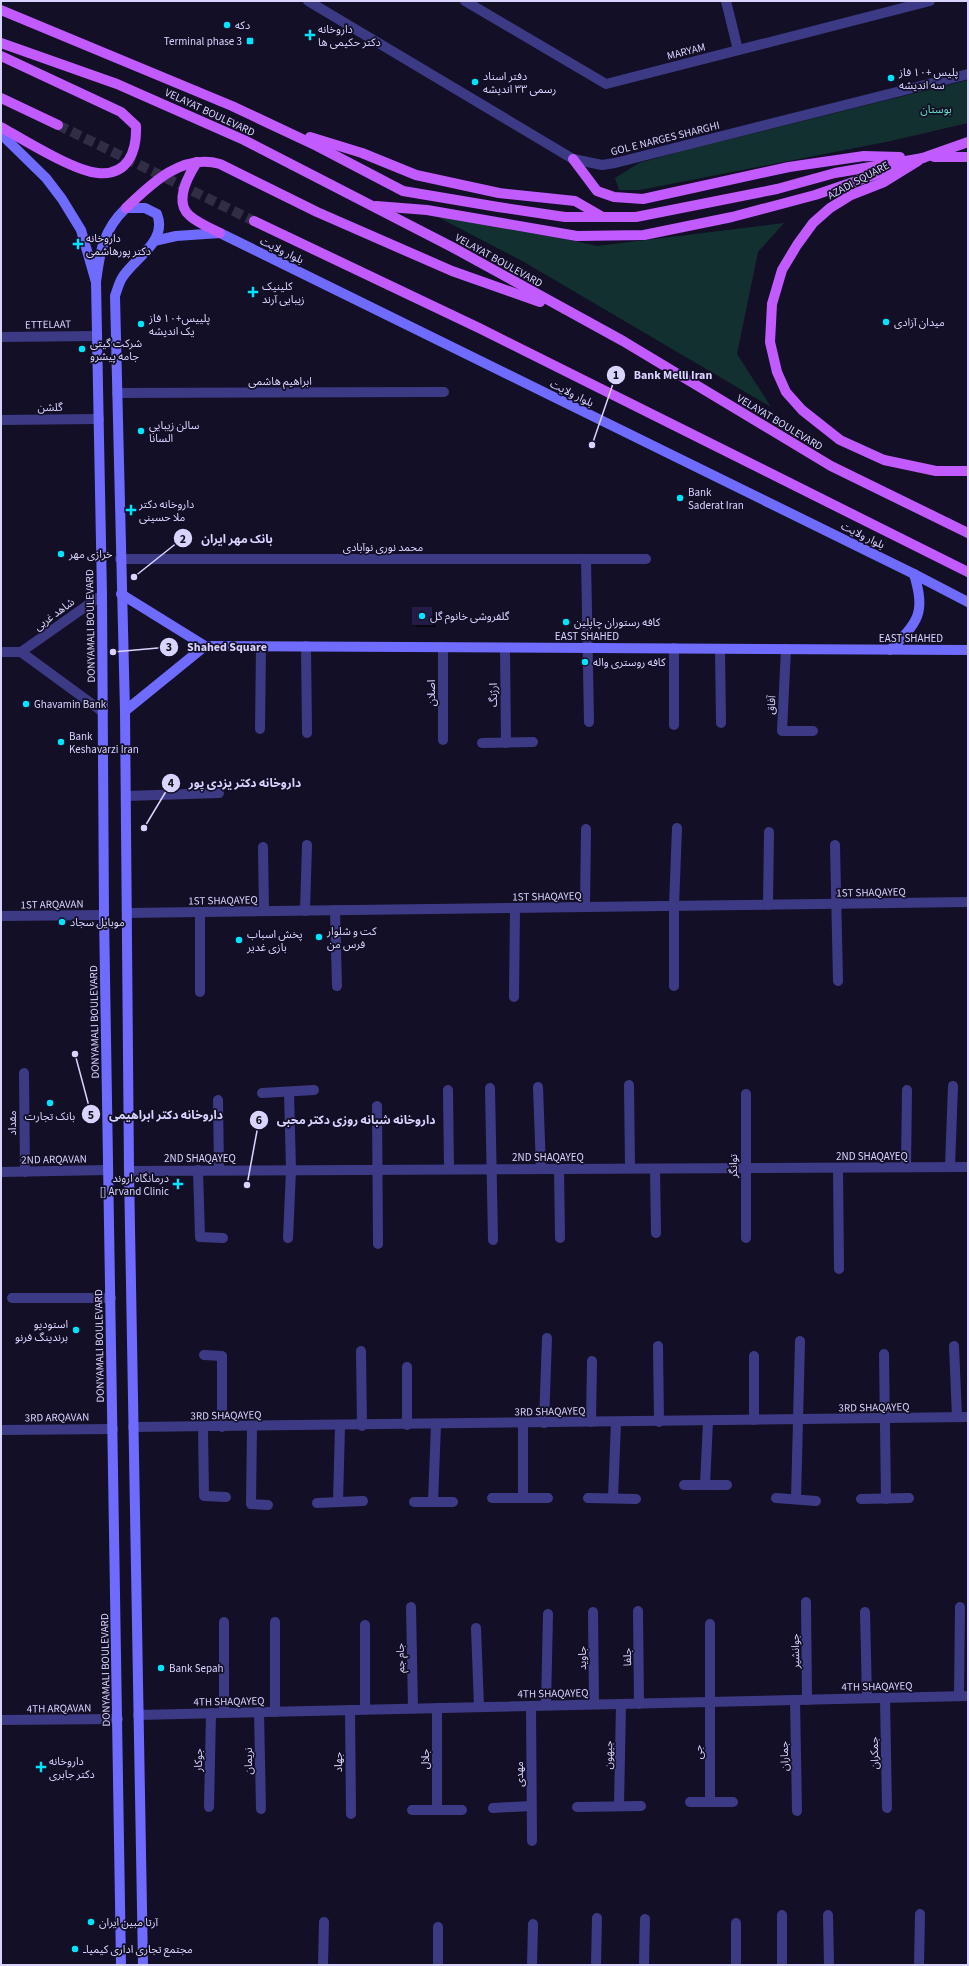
<svg xmlns="http://www.w3.org/2000/svg" width="969" height="1966" viewBox="0 0 969 1966" font-family="'Source Sans 3','Noto Sans Arabic',sans-serif">
<style>
.green{fill:#12302f}
.building{fill:#241b47;filter:url(#shadow)}
.lines{fill:none;stroke-linecap:round;stroke-linejoin:round}
.primary-tunnel{stroke:#312d47;stroke-width:10;stroke-dasharray:10 5;stroke-linecap:butt}
.minor{stroke:#3d3a85;stroke-width:10}
.tertiary{stroke:#3d3a85;stroke-width:10}
.secondary{stroke:#6f6bff;stroke-width:10}
.primary{stroke:#c25bff;stroke-width:10}
.poi-dot{fill:#00e5ff;stroke:#130f26;stroke-width:1.5}
.labels{text-anchor:middle;stroke-width:3.5;stroke-linejoin:round;paint-order:stroke}
.poi-label{font-size:11px;fill:#d9d4ff;stroke:#130f26;text-anchor:start}
.street-label{font-size:11px;fill:#d9d4ff;stroke:#130f26}
.park-label{font-size:11px;fill:#5fe0c0;stroke:#130f26}
.leader{fill:none;stroke:#d9d4ff;stroke-width:1.5}
.callout-dot{fill:#d9d4ff;stroke:#130f26;stroke-width:1.5}
.mark-label{font-size:12px;text-anchor:middle;font-weight:bold;fill:#111}
.callout-label{font-size:12px;text-anchor:middle;font-weight:bold;fill:#d9d4ff;stroke:#130f26;stroke-width:3.5;stroke-linejoin:round;paint-order:stroke}
</style>
<defs>
<filter id="shadow"><feDropShadow dx="3.5" dy="3.5" stdDeviation="1" flood-color="#0009"/></filter>
</defs>
<rect width="100%" height="100%" fill="#130f26"/>
<g class="green">
<path d="M968,80V123L891,141L640,190H619L615,178L639,163L690,149Z"/>
<path d="M436,216L484,220L597,246L784,223L758,252L737,354L771,407L524,262Z"/>
</g>
<path class="building" d="M412,607H432L433,625H412Z"/>
<g class="lines">
<path class="primary-tunnel" d="M58,125L254,221"/>
<g class="minor">
<path d="M308,1L573,159L602,165L615,163L968,74"/>
<path d="M465,1L606,84L930,1"/>
<path d="M726,1L738,50"/>
<path d="M1,337L96,336"/>
<path d="M117,393L444,392"/>
<path d="M1,420L99,419"/>
<path d="M120,559H646"/>
<path d="M586,559L589,722"/>
<path d="M306,646L307,733"/>
<path d="M505,648L506,743"/>
<path d="M674,648V725"/>
<path d="M720,649L721,723"/>
<path d="M786,649L782,731H813"/>
<path d="M260,729L261,646"/>
<path d="M443,740V647"/>
<path d="M482,743L533,742"/>
<path d="M126,796L219,793"/>
<path d="M835,845L838,981"/>
<path d="M263,847L264,911"/>
<path d="M768,905L769,832"/>
<path d="M585,907L586,829"/>
<path d="M335,910L337,986"/>
<path d="M305,911L307,845"/>
<path d="M200,912V992"/>
<path d="M127,913L968,902"/>
<path d="M1,916L104,915"/>
<path d="M674,986V906L677,828"/>
<path d="M514,997L515,908"/>
<path d="M24,1073L25,1172"/>
<path d="M629,1085L630,1168"/>
<path d="M538,1087L541,1169"/>
<path d="M490,1088L493,1240"/>
<path d="M448,1090L449,1169"/>
<path d="M262,1093L314,1090"/>
<path d="M218,1100L219,1170"/>
<path d="M377,1106L378,1244"/>
<path d="M906,1167L907,1090"/>
<path d="M950,1167L953,1086"/>
<path d="M838,1168L839,1269"/>
<path d="M559,1169L560,1238"/>
<path d="M655,1169L656,1233"/>
<path d="M198,1170L200,1237L223,1238"/>
<path d="M129,1171L968,1167"/>
<path d="M1,1172L108,1170"/>
<path d="M288,1238L291,1170L289,1092"/>
<path d="M746,1238V1094"/>
<path d="M12,1298H111"/>
<path d="M658,1346L659,1422"/>
<path d="M954,1346L957,1417"/>
<path d="M361,1351L362,1426"/>
<path d="M884,1354L886,1499"/>
<path d="M204,1355L222,1356V1427"/>
<path d="M754,1420V1356"/>
<path d="M591,1422L592,1361"/>
<path d="M544,1423L547,1338"/>
<path d="M407,1425V1367"/>
<path d="M252,1426L251,1504L268,1505"/>
<path d="M133,1427L968,1417"/>
<path d="M203,1427L204,1496L226,1497"/>
<path d="M1,1430L113,1429"/>
<path d="M684,1485H727"/>
<path d="M705,1485L708,1421"/>
<path d="M492,1498H548"/>
<path d="M523,1498V1423"/>
<path d="M588,1498L636,1499"/>
<path d="M613,1498L616,1422"/>
<path d="M776,1498L816,1501"/>
<path d="M796,1499L800,1341"/>
<path d="M861,1499L909,1498"/>
<path d="M338,1502L340,1426"/>
<path d="M414,1502H453"/>
<path d="M433,1502L436,1425"/>
<path d="M317,1503L363,1501"/>
<path d="M806,1602L807,1700"/>
<path d="M411,1607L413,1708"/>
<path d="M638,1611L639,1704"/>
<path d="M593,1612L594,1704"/>
<path d="M865,1612L867,1698"/>
<path d="M365,1625V1709"/>
<path d="M476,1628L479,1707"/>
<path d="M959,1696L960,1607"/>
<path d="M885,1698L887,1808"/>
<path d="M795,1700L797,1811"/>
<path d="M546,1705L548,1614"/>
<path d="M531,1706L532,1841"/>
<path d="M350,1710L351,1814"/>
<path d="M259,1712L261,1809"/>
<path d="M275,1712V1622"/>
<path d="M224,1713V1622"/>
<path d="M138,1715L968,1696"/>
<path d="M1,1720L118,1719"/>
<path d="M690,1802H733"/>
<path d="M710,1802V1624"/>
<path d="M619,1806L621,1704"/>
<path d="M209,1807L211,1713"/>
<path d="M577,1807L641,1806"/>
<path d="M493,1808L531,1806"/>
<path d="M412,1810H462"/>
<path d="M437,1810V1708"/>
<path d="M782,1915V1965"/>
<path d="M828,1915L829,1965"/>
<path d="M323,1965L324,1922"/>
<path d="M438,1965V1927"/>
<path d="M532,1965L533,1924"/>
<path d="M596,1965L597,1918"/>
<path d="M644,1965L645,1919"/>
<path d="M736,1965V1923"/>
<path d="M919,1965L920,1914"/>
</g>
<g class="tertiary">
<path d="M1,652H21L102,595"/>
<path d="M21,652L103,712"/>
</g>
<g class="secondary">
<path d="M1,134L46,178L62,199L81,230L96,282L102,595L104,915L121,1965"/>
<path d="M154,241L176,236L220,233L914,574L968,602"/>
<path d="M96,282C100,251 103,230 126,208H145L157,214C168,242 134,258 122,278C119,283 117,290 115,296L125,711L129,1171L143,1965"/>
<path d="M121,594L205,646"/>
<path d="M205,646L968,650"/>
<path d="M890,650C918,622 926,614 914,574"/>
<path d="M125,711L205,646"/>
</g>
<g class="primary">
<path d="M1,10L232,106L317,146L403,191L498,207L565,217H636L777,189L835,173L923,158"/>
<path d="M1,43L117,84L244,140L452,247L623,341L831,466L968,533"/>
<path d="M1,56L121,112L136,126C137,151 128,176 98,173C74,171 24,140 1,127"/>
<path d="M1,98L58,125"/>
<path d="M310,137L362,153L416,175L499,193L575,201L601,216"/>
<path d="M934,157H968"/>
<path d="M573,159L597,191L614,197L643,199L789,167L823,162L864,156L900,157"/>
<path d="M917,160L968,142"/>
<path d="M918,161L884,182L851,195L830,208L813,223L797,245L782,270L772,304L770,342L777,372L786,392L802,410L840,440L884,460L936,471H968"/>
<path d="M197,162C188,176 173,202 190,216C198,223 210,228 220,233"/>
<path d="M376,206L427,210L577,236L644,235L732,217L815,195L898,167"/>
<path d="M126,208C151,184 182,153 220,164L317,212L452,271L540,302"/>
<path d="M254,221L479,328L968,572"/>
</g>
</g>
<g class="poi-dot">
<circle cx="227" cy="25" r="4"/>
<path d="M308 29h4v4h4v4h-4v4h-4v-4h-4v-4h4z"/>
<rect x="246" y="37" width="8" height="8" rx="2"/>
<circle cx="891" cy="78" r="4"/>
<circle cx="475" cy="82" r="4"/>
<path d="M76 238h4v4h4v4h-4v4h-4v-4h-4v-4h4z"/>
<path d="M251 286h4v4h4v4h-4v4h-4v-4h-4v-4h4z"/>
<circle cx="886" cy="322" r="4"/>
<circle cx="141" cy="324" r="4"/>
<circle cx="82" cy="349" r="4"/>
<circle cx="141" cy="431" r="4"/>
<circle cx="680" cy="498" r="4"/>
<path d="M129 504h4v4h4v4h-4v4h-4v-4h-4v-4h4z"/>
<circle cx="61" cy="554" r="4"/>
<circle cx="422" cy="616" r="4"/>
<circle cx="566" cy="622" r="4"/>
<circle cx="585" cy="662" r="4"/>
<circle cx="26" cy="704" r="4"/>
<circle cx="61" cy="742" r="4"/>
<circle cx="62" cy="922" r="4"/>
<circle cx="319" cy="937" r="4"/>
<circle cx="239" cy="940" r="4"/>
<circle cx="50" cy="1103" r="4"/>
<path d="M176 1178h4v4h4v4h-4v4h-4v-4h-4v-4h4z"/>
<circle cx="76" cy="1330" r="4"/>
<circle cx="161" cy="1668" r="4"/>
<path d="M39 1761h4v4h4v4h-4v4h-4v-4h-4v-4h4z"/>
<circle cx="91" cy="1922" r="4"/>
<circle cx="75" cy="1949" r="4"/>
</g>
<g class="labels">
<g class="poi-label">
<text x="235" y="29">دکه</text>
<text x="318" y="33">داروخانه<tspan x="318" dy="13">دکتر حکیمی ها</tspan></text>
<text x="242" y="45" text-anchor="end">Terminal phase 3</text>
<text x="899" y="76">پلیس +١٠ فاز<tspan x="899" dy="13">سه اندیشه</tspan></text>
<text x="483" y="80">دفتر اسناد<tspan x="483" dy="13">رسمی ۳۳ اندیشه</tspan></text>
<text x="86" y="242">داروخانه<tspan x="86" dy="13">دکتر پورهاشمی</tspan></text>
<text x="262" y="290">کلینیک<tspan x="262" dy="13">زیبایی آرند</tspan></text>
<text x="149" y="322">پلییس+١٠ فاز<tspan x="149" dy="13">یک اندیشه</tspan></text>
<text x="894" y="326">میدان آزادی</text>
<text x="90" y="347">شرکت گیتی<tspan x="90" dy="13">جامه پیشرو</tspan></text>
<text x="149" y="429">سالن زيبايي<tspan x="149" dy="13">السانا</tspan></text>
<text x="688" y="496">Bank<tspan x="688" dy="13">Saderat Iran</tspan></text>
<text x="139" y="508">داروخانه دکتر<tspan x="139" dy="13">ملا حسینی</tspan></text>
<text x="69" y="558">خرازی مهر</text>
<text x="430" y="620">گلفروشی خانوم گل</text>
<text x="574" y="626">کافه رستوران چاپلین</text>
<text x="593" y="666">کافه روستری واله</text>
<text x="34" y="708">Ghavamin Bank</text>
<text x="69" y="740">Bank<tspan x="69" dy="13">Keshavarzi Iran</tspan></text>
<text x="70" y="926">موبایل سجاد</text>
<text x="327" y="935">کت و شلوار<tspan x="327" dy="13">فرس من</tspan></text>
<text x="247" y="938">پخش اسباب<tspan x="247" dy="13">بازی غدیر</tspan></text>
<text x="50" y="1120" text-anchor="middle">بانک تجارت</text>
<text x="169" y="1182" text-anchor="end">درمانگاه اروند<tspan x="169" dy="13">[] Arvand Clinic</tspan></text>
<text x="68" y="1328" text-anchor="end">استودیو<tspan x="68" dy="13">برندینگ فرنو</tspan></text>
<text x="169" y="1672">Bank Sepah</text>
<text x="49" y="1765">داروخانه<tspan x="49" dy="13">دکتر جابری</tspan></text>
<text x="99" y="1926">آرتا مبین ایران</text>
<text x="83" y="1953">مجتمع تجاری اداری کیمیاـ</text>
</g>
<g class="street-label">
<text transform="translate(686 51) rotate(-14)" y="4">MARYAM</text>
<text transform="translate(210 112) rotate(25)" y="4">VELAYAT BOULEVARD</text>
<text transform="translate(665 138) rotate(-14)" y="4">GOL E NARGES SHARGHI</text>
<text transform="translate(858 180) rotate(-28)" y="4">AZADI SQUARE</text>
<text transform="translate(282 250) rotate(26)" y="4">بلوار ولایت</text>
<text transform="translate(499 260) rotate(29)" y="4">VELAYAT BOULEVARD</text>
<text transform="translate(48 324) rotate(-1)" y="4">ETTELAAT</text>
<text x="280" y="385">ابراهیم هاشمی</text>
<text transform="translate(572 393) rotate(26)" y="4">بلوار ولایت</text>
<text transform="translate(50 407) rotate(-1)" y="4">گلشن</text>
<text transform="translate(780 422) rotate(31)" y="4">VELAYAT BOULEVARD</text>
<text transform="translate(863 535) rotate(26)" y="4">بلوار ولایت</text>
<text x="383" y="551">محمد نوری نوآبادی</text>
<text transform="translate(54 614) rotate(-36)" y="4">شاهد غربی</text>
<text transform="translate(90 626) rotate(-91)" y="4">DONYAMALI BOULEVARD</text>
<text x="587" y="640">EAST SHAHED</text>
<text x="911" y="642">EAST SHAHED</text>
<text transform="translate(431 693) rotate(-90)" y="4">اصلان</text>
<text transform="translate(493 695) rotate(-90)" y="4">ارژنگ</text>
<text transform="translate(771 705) rotate(-87)" y="4">آفاق</text>
<text transform="translate(871 892) rotate(-1)" y="4">1ST SHAQAYEQ</text>
<text transform="translate(547 896) rotate(-1)" y="4">1ST SHAQAYEQ</text>
<text transform="translate(223 900) rotate(-1)" y="4">1ST SHAQAYEQ</text>
<text transform="translate(52 904) rotate(-1)" y="4">1ST ARQAVAN</text>
<text transform="translate(94 1022) rotate(-91)" y="4">DONYAMALI BOULEVARD</text>
<text transform="translate(12 1123) rotate(-90)" y="4">مقداد</text>
<text x="872" y="1160">2ND SHAQAYEQ</text>
<text x="548" y="1161">2ND SHAQAYEQ</text>
<text x="200" y="1162">2ND SHAQAYEQ</text>
<text transform="translate(54 1159) rotate(-1)" y="4">2ND ARQAVAN</text>
<text transform="translate(733 1166) rotate(-90)" y="4">توانگر</text>
<text transform="translate(99 1346) rotate(-91)" y="4">DONYAMALI BOULEVARD</text>
<text transform="translate(874 1407) rotate(-1)" y="4">3RD SHAQAYEQ</text>
<text transform="translate(550 1411) rotate(-1)" y="4">3RD SHAQAYEQ</text>
<text transform="translate(226 1415) rotate(-1)" y="4">3RD SHAQAYEQ</text>
<text transform="translate(57 1417) rotate(-1)" y="4">3RD ARQAVAN</text>
<text transform="translate(795 1651) rotate(-91)" y="4">جوانشیر</text>
<text transform="translate(627 1657) rotate(-91)" y="4">جلفا</text>
<text transform="translate(400 1658) rotate(-91)" y="4">جام جم</text>
<text transform="translate(582 1658) rotate(-90)" y="4">جاوید</text>
<text transform="translate(105 1670) rotate(-91)" y="4">DONYAMALI BOULEVARD</text>
<text transform="translate(877 1686) rotate(-1)" y="4">4TH SHAQAYEQ</text>
<text transform="translate(553 1693) rotate(-1)" y="4">4TH SHAQAYEQ</text>
<text transform="translate(229 1701) rotate(-1)" y="4">4TH SHAQAYEQ</text>
<text transform="translate(59 1708) rotate(-1)" y="4">4TH ARQAVAN</text>
<text transform="translate(698 1752) rotate(-90)" y="4">جی</text>
<text transform="translate(874 1753) rotate(-91)" y="4">جمکران</text>
<text transform="translate(608 1755) rotate(-89)" y="4">جیهون</text>
<text transform="translate(784 1756) rotate(-91)" y="4">جماران</text>
<text transform="translate(425 1759) rotate(-90)" y="4">جلال</text>
<text transform="translate(198 1760) rotate(-89)" y="4">جوکار</text>
<text transform="translate(248 1761) rotate(-91)" y="4">نریمان</text>
<text transform="translate(338 1762) rotate(-90)" y="4">جهاد</text>
<text transform="translate(519 1774) rotate(-90)" y="4">مهدی</text>
</g>
<g class="park-label">
<text x="936" y="113">بوستان</text>
</g>
</g>
<path class="leader" d="M592 445L616 375M134 577L183 538M113 652L169 647M144 828L171 783M75 1054L91 1114M247 1185L259 1120"/>
<g class="callout-dot">
<circle cx="592" cy="445" r="4"/>
<circle cx="134" cy="577" r="4"/>
<circle cx="113" cy="652" r="4"/>
<circle cx="144" cy="828" r="4"/>
<circle cx="75" cy="1054" r="4"/>
<circle cx="247" cy="1185" r="4"/>
<circle cx="616" cy="375" r="10"/>
<circle cx="183" cy="538" r="10"/>
<circle cx="169" cy="647" r="10"/>
<circle cx="171" cy="783" r="10"/>
<circle cx="91" cy="1114" r="10"/>
<circle cx="259" cy="1120" r="10"/>
</g>
<g class="mark-label">
<text x="616" y="379">1</text>
<text x="183" y="543">2</text>
<text x="169" y="651">3</text>
<text x="171" y="787">4</text>
<text x="91" y="1119">5</text>
<text x="259" y="1124">6</text>
</g>
<g class="callout-label">
<text x="673" y="379">Bank Melli Iran</text>
<text x="237" y="543">بانک مهر ایران</text>
<text x="227" y="651">Shahed Square</text>
<text x="245" y="787">داروخانه دکتر یزدی پور</text>
<text x="166" y="1119">داروخانه دکتر ابراهیمی</text>
<text x="356" y="1124">داروخانه شبانه روزی دکتر محبی</text>
</g>
<rect width="969" height="1966" fill="none" stroke="#d9d4ff" stroke-width="4"/>
</svg>
